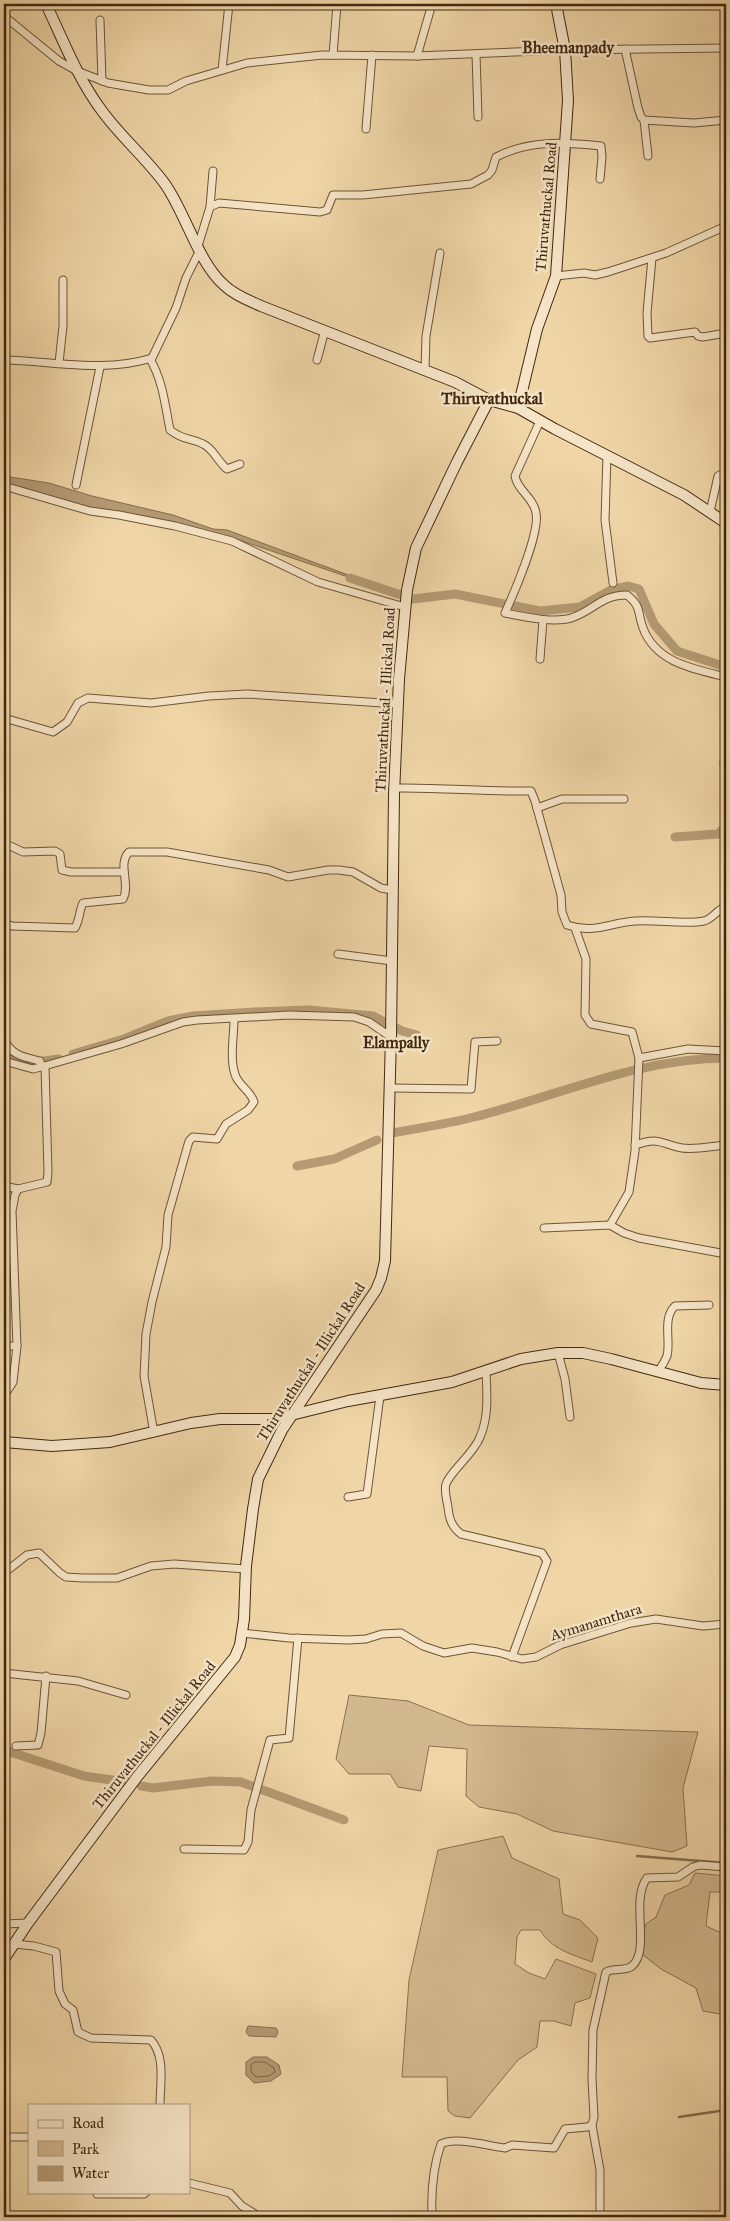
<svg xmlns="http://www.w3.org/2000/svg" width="730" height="2221" viewBox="0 0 730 2221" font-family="'IM FELL Great Primer',serif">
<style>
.green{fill:#d2b88e;stroke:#8a7050}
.water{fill:#b59b74;stroke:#876d4d}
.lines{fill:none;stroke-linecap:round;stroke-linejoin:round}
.shore{stroke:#7c6243;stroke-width:1}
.stream{stroke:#876d4d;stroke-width:2.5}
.canal{stroke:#b59b74;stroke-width:9}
.street-casing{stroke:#6e5437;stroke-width:9}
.secondary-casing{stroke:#422812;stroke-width:12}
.street{stroke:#f5e4c6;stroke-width:7}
.secondary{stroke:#f5e4c6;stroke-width:10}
.labels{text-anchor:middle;stroke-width:5;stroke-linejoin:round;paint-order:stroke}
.street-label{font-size:15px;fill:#422812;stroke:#f5e4c6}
.neighbourhood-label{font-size:16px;font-weight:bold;fill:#422812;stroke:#f5e4c6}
</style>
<rect width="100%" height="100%" fill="#f0d6a7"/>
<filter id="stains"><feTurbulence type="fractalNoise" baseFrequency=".004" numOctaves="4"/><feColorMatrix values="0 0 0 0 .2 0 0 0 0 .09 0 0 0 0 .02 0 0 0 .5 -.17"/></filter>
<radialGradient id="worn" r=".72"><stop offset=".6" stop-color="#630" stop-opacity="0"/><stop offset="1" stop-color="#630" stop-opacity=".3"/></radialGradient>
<g class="green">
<path d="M349,1695L408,1701L469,1725L698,1732L683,1788L687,1846L672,1852L553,1831L517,1814L479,1807L466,1796L467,1749L429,1746L421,1791L398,1787L390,1774H349L336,1759Z"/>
<path d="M503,1836L512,1858L559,1879L563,1914L580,1920L598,1938L592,1962C573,1955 551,1949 540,1930H521L517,1937L515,1964L529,1973L545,1979L556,1959L596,1974L590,1998L575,2003L571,2026L554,2021H540L537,2047L518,2060L470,2118L455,2116L448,2111L447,2077H402L409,1980L438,1850Z"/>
<path d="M695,1873L726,1876V1892H710L706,1926L726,1935V2015L703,2011L696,1988L661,1969L643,1955V1936L646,1924L656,1917L665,1895L689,1885Z"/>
</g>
<g class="water">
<path d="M4,476L49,483L92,496L173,515L213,529L227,530L413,599L236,539L100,511L4,483Z"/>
<path d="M248,2026L276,2028L278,2032L276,2037L249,2036L246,2032Z"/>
<path d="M253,2057H267L279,2065L281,2074L271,2081L254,2083L246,2075V2062Z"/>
</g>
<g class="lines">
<path class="shore" d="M255,2062H265L274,2068L275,2072L269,2076L256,2077L251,2072V2065Z"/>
<g class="stream">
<path d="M637,1856L726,1863"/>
<path d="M679,2117L726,2110"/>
</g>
<g class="canal">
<path d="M350,578L413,599L455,594L540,611L580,607L611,590L628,586L639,589L654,624L677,651L726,667"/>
<path d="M675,837L718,834L726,826"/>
<path d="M4,1045L7,1054L29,1063L59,1059"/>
<path d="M73,1054L124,1039L168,1021L193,1016L255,1012L309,1010L373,1016L402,1031L417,1035"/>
<path d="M392,1133C419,1128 447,1124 474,1117C558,1096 638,1058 726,1058"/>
<path d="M297,1166L334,1159L377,1140"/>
<path d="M4,1750L84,1776L126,1782"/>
<path d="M141,1786L153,1788L212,1781L241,1782L344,1820"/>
</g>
<g class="street-casing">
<g id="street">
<path d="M4,16L59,61L77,71L108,83L149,90H168L186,81L247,63L322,55L417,56L565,50L726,48"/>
<path d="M100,20L102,81"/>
<path d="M625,49L638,108L641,117L644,120L694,123L726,120"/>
<path d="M476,54L478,117"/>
<path d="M333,55L337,4"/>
<path d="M417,56L432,4"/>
<path d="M222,70L229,4"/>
<path d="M644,120L648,156"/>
<path d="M366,129L372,55"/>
<path d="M210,207L213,171"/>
<path d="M198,246L210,207L219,203L320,212L327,210L333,195H363L471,184L488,175L492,170L496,157C529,140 564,142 601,146L602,157L600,179"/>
<path d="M652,258L647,313L648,336L650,338L695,332L698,336L703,337L726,333"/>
<path d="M556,276L584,273L595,275L608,272L666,253L726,226"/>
<path d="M150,359C163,381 165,405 170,430C184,441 189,437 203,444C213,448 218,462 227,469L240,464"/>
<path d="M4,360C53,361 104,373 152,358L176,308L186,278L200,250"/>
<path d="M317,360L325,330"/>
<path d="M59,363L63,326V280"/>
<path d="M425,370L426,336L440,253"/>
<path d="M540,421L515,476C517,490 534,498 536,513C540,533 514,593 505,613C525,617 556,624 574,617C595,609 602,595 627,595C642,607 637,612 643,628C656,663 694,669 726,677"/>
<path d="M607,455L605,520L613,583"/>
<path d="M76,485L100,367"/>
<path d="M4,486L90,511L119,515L175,526L232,541L318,582L405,607"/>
<path d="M710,512L718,476L726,472"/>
<path d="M540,659L543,620"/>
<path d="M4,718L53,732L67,722L78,703L88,698L151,703L209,696L247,694L398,704"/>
<path d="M726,753L724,763L726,774"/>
<path d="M394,788C440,787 485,792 531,791L535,801L561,895L562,912L567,925C595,934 608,923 635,921C656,919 684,925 704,921C713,919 717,909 726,907"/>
<path d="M537,808L562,799H624"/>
<path d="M4,843L23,852L55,851L60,854L62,870L71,872H124"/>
<path d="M4,923L12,926L75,928C80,919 79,911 83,903L123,899C131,885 117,864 129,852H167L269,870L288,877L328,870H339L353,872L381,888L392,890"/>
<path d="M575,928L586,959L585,1015L591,1024L632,1032L639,1058L635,1151L629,1192L610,1225"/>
<path d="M338,954L392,961"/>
<path d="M4,1038C10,1055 23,1057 40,1061L41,1067"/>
<path d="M639,1058L688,1049L726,1051"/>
<path d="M4,1061L33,1069L41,1067L121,1044L183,1022L197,1020L289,1015L354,1017L369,1022L391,1037"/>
<path d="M390,1088L471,1089L475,1042L497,1041"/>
<path d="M635,1145C661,1136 659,1144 682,1148C695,1150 713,1146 726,1145"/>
<path d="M4,1186L18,1189"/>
<path d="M544,1228L610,1225L624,1233L639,1238L726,1254"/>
<path d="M4,1346H17"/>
<path d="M558,1353L565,1379L570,1417"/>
<path d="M659,1370C662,1366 665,1361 667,1356C671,1341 662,1318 675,1306L709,1305"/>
<path d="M486,1372C487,1393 489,1417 480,1437C473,1455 451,1470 446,1484C444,1491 447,1501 448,1507C449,1519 452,1527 461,1534L542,1553L547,1561L512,1657"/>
<path d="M4,1396L13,1382L17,1346L12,1211L15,1195L18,1189L47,1182L48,1172L45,1066"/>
<path d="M154,1433L144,1376L146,1334L152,1302L166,1247L168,1215L189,1141L193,1137L217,1139L226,1124L248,1110L254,1102C251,1092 241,1087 236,1077C229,1061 234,1037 234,1019"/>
<path d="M348,1497L367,1494L380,1396"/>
<path d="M4,1573L27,1555L39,1553L60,1573L66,1577L83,1578H117L151,1566L174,1564L246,1569"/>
<path d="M241,1633L289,1638L348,1640L366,1639L382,1634L401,1633L423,1646L444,1653L472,1648L497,1652L522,1659L536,1657L560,1645L631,1623L656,1619L703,1626L726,1624"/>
<path d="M4,1673L78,1681L126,1695"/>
<path d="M16,1746L38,1745L41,1733L46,1676"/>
<path d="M184,1849L244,1850L248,1842L251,1810L270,1740L289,1738L298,1638"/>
<path d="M4,1924L28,1923"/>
<path d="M14,1944L34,1946L56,1952L59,1991L65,2004L73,2010L78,2032L91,2038L151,2040C166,2057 160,2084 160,2105"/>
<path d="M592,2125L600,2170V2217"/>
<path d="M4,2137H29"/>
<path d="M189,2183L230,2193L242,2206L260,2217H265"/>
<path d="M97,2194H144L146,2192"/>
<path d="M432,2217C431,2193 433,2167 441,2144C455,2136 488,2146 505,2148L512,2145L554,2148L565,2129L587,2127L592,2125L594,2117L592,2079L593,2030L606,1972C614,1967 625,1972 632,1966C651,1950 630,1900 647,1878L678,1877L693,1867L700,1865L726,1867"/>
</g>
</g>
<g class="secondary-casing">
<g id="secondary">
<path d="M46,4C63,40 78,79 102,111C121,137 146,158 165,184C186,214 198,262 224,285C234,295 248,300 261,306L455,382L489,400L518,408L555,429L684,495L726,523"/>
<path d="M518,408L537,329L556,276L568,100L565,50L556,4"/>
<path d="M4,1442L52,1446L110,1442L191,1423L220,1419H275L348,1401L452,1382L521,1359L558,1353H583L611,1359L701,1383L726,1385"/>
<path d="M4,1959L28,1923L137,1777L235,1657L240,1645L244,1619L246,1566L253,1509L258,1479L282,1430L376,1290L381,1278L385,1261L391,1037L394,794L399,679L407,590L416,548L457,462L489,400"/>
</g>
</g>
<use href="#street" class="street"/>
<use href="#secondary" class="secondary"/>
</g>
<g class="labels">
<g class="street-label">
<text transform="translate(546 207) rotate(-85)" y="5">Thiruvathuckal Road</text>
<text transform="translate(385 700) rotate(-87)" y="5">Thiruvathuckal - Illickal Road</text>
<text transform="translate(311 1362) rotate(-57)" y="5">Thiruvathuckal - Illickal Road</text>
<text transform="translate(596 1622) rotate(-17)" y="5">Aymanamthara</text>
<text transform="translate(154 1735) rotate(-51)" y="5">Thiruvathuckal - Illickal Road</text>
</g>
<g class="neighbourhood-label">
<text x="568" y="53">Bheemanpady</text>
<text x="492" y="404">Thiruvathuckal</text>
<text x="396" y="1048">Elampally</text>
</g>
</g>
<rect width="730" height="2221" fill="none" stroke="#f0d6a7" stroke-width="20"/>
<rect x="5" y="5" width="720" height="2211" fill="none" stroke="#422812" stroke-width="2.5"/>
<rect x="10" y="10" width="710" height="2201" fill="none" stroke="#422812"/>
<rect x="28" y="2104" width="162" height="90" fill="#f5e4c6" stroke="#ad997e"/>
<rect x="38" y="2120" width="25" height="8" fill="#f5e4c6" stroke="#ad997e"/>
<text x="72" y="2128" font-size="15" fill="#422812">Road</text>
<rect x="38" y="2141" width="25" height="15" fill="#d2b88e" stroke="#ad997e"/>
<text x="72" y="2154" font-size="15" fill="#422812">Park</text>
<rect x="38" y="2166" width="25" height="15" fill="#b59b74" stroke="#ad997e"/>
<text x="72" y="2178" font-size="15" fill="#422812">Water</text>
<rect width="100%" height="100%" filter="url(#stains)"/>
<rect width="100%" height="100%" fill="url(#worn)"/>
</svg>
